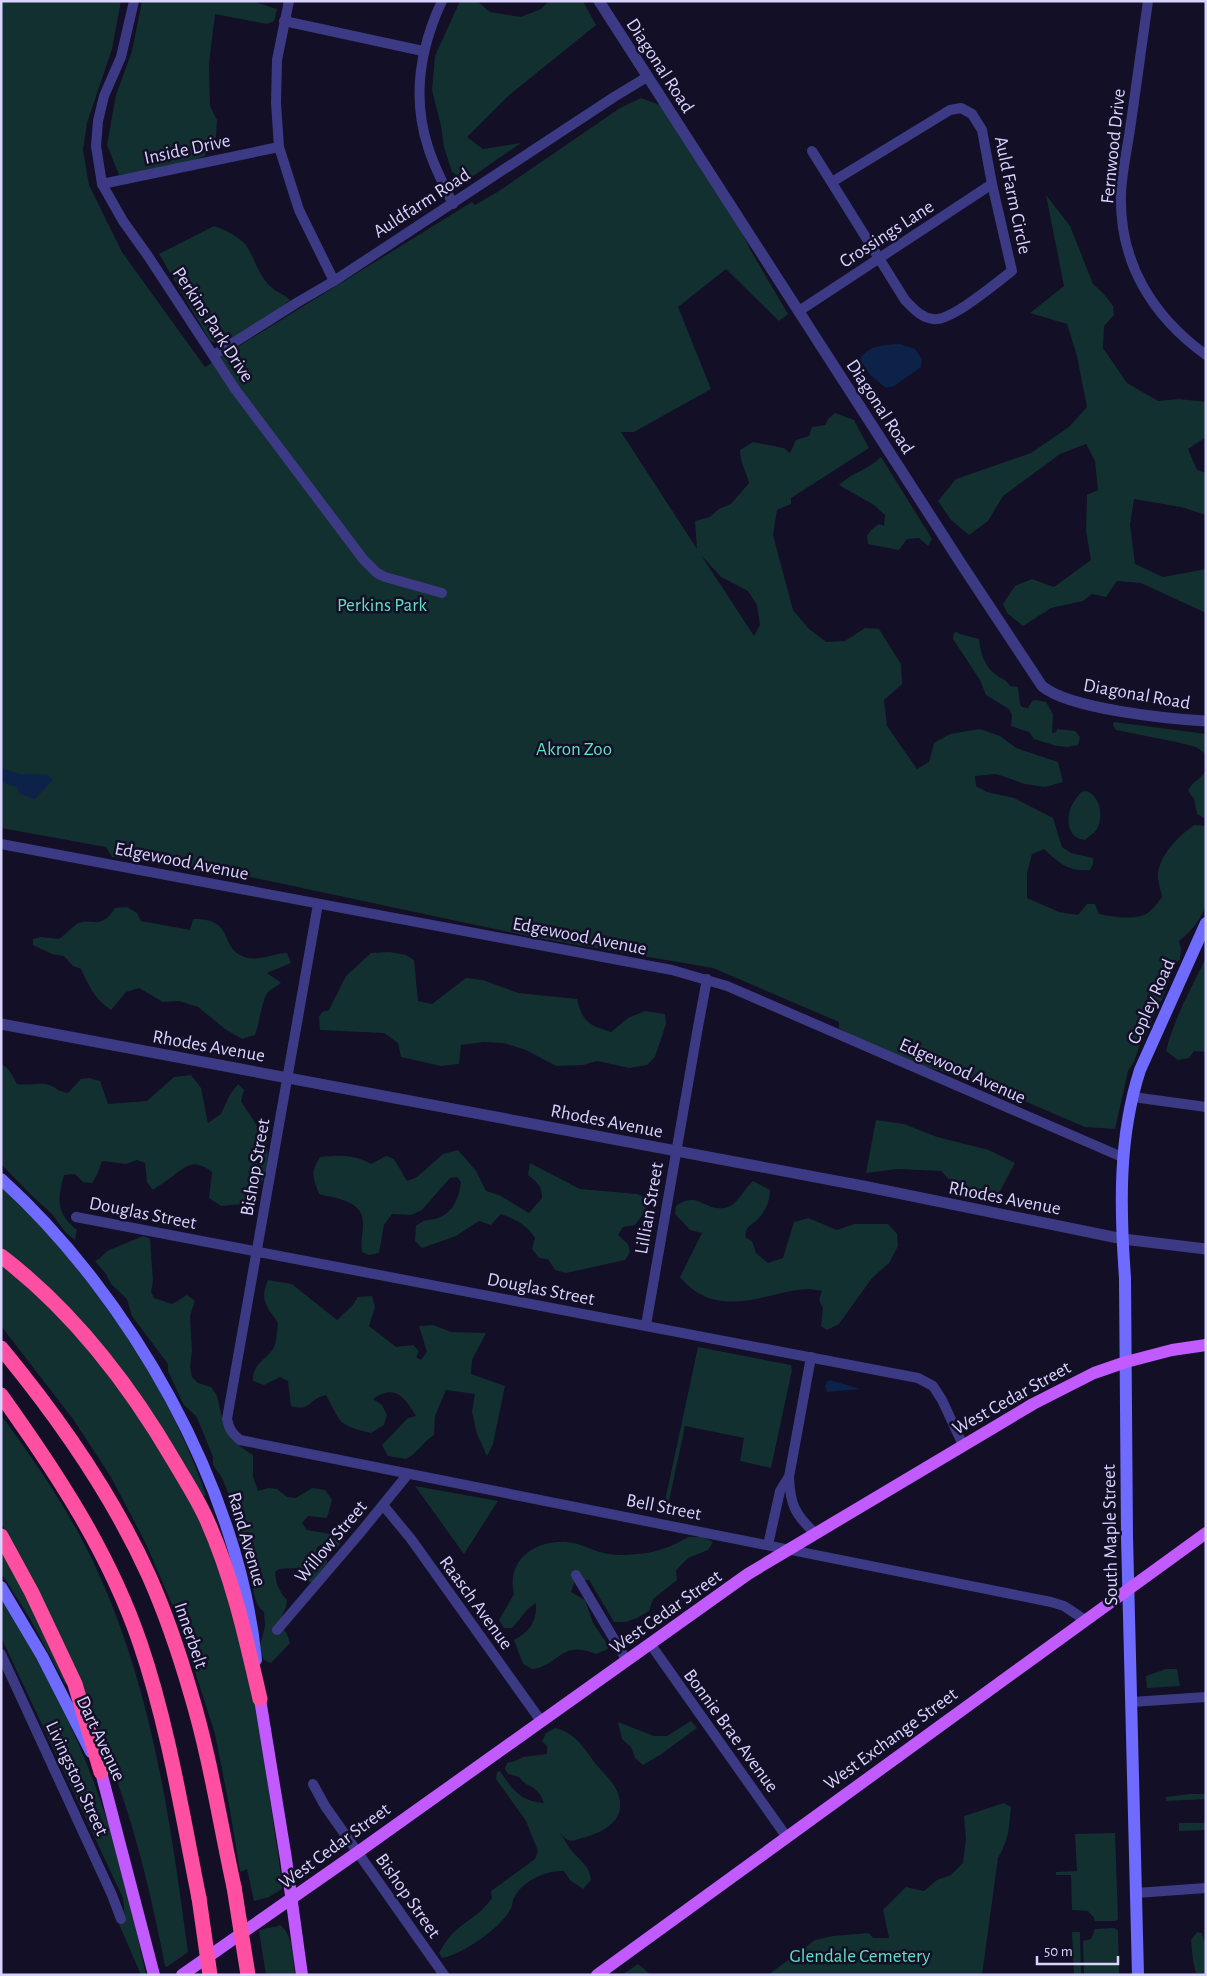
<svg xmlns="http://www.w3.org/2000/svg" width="1207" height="1976" viewBox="0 0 1207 1976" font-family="'Alegreya Sans',sans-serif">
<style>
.green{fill:#12302f;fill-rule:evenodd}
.water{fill:#0c2248}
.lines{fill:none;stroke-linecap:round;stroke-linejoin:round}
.minor{stroke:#3d3a85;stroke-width:10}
.tertiary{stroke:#3d3a85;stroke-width:11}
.secondary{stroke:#6f6bff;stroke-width:12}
.primary{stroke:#c25bff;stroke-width:12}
.motorway{stroke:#ff4fa3;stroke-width:15}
.motorway-bridge{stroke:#ff4fa3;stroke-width:15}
.labels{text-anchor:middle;stroke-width:5;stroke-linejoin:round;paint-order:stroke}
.street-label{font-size:19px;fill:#d9d4ff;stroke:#130f26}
.park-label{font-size:19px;fill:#5fe0c0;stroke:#130f26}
</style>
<rect width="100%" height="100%" fill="#130f26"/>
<g class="green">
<path d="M1,1H121L112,49L87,123L83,150L89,185L122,252L205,367L472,202L475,205L499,191L620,108L641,98L668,108L722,192L751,251L788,314L779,321L726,269L678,307L711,389L634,432H621L697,549L695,521L710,517L719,509L731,504L749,483C746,471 740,462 740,450L753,442L784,448L790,453L796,440L809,436L812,427L825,425L829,418L835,413L854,420L869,448L791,498V504L777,510L773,535L793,610L808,628L826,642L845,641L865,628L879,629L901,664L902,684L884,700L887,726L917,769L929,762L934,743L950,734L980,729L1000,736L1016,748L1058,762L1063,782L1045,787L1025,784L996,774L975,776L976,786L987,792L1014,798L1053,818L1062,847L1071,853L1093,858V864L1090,870C1069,872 1059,863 1044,849L1032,854L1027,873V898L1059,912L1078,915L1087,904H1095L1099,914C1111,917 1139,921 1149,912C1154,908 1158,902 1162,897C1161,890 1157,880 1158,873C1161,853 1179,836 1194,825L1206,826V905C1201,919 1191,932 1179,941L1181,949L1180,959L1174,966L1164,995L1139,1047L1134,1062L1128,1071L1115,1129L1085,1127L959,1073L955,1075L920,1065L847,1033L839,1028V1022L713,968L537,938L236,874L229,878L144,860L112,857L106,847L1,828ZM701,555L721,577L748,591L757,605L760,625L754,636Z"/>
<path d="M142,1H252L277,9L274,21L267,24L215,14L209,64L210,106L217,120L216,137L205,156L186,163L119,175L107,145L116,95L132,51Z"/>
<path d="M460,1H477L490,12L521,17L541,9L549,1H583L596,25L508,96L467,137L483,149L521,143L466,181L452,172L444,147L441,126L432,90L435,56Z"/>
<path d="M1046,195L1070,226L1093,284L1104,294L1113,306L1114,315L1104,326L1103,348L1127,383L1158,401L1179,399L1206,402V437L1188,449L1197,470L1206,473V515L1181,507L1134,499L1130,525L1135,564L1163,577L1206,569V613L1141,583L1117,581L1106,597L1092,594L1083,601L1051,608L1023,626L1007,613L1003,604L1015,586L1032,579L1054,587L1091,560L1086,531L1087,495L1098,490L1095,461L1086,444L1060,454L1003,496L988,521L969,535L951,520L938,501L956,479L1031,453L1069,427L1087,407L1077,356L1067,324L1030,313L1064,286Z"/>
<path d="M214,226C226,230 243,238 249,250C256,263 258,272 268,284C276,293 283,293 290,300C268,318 246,334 220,345L210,341L159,254Z"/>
<path d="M881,457L932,539L928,546L919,538L907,539L899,550L868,544L867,536L871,530L879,524L884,526L885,515L874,505L839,485C853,472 868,470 881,457Z"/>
<path d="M956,632L960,634L979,639C980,651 984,666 995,674C1002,680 1004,677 1010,686L1018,687L1020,704L1022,707L1028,708L1032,701L1036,700L1046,702L1053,714L1052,733L1056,732L1057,729L1075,731L1080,737L1078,745L1068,747L1057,746L1034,739L1029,732L1011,726L1012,715L1009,709L986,695L980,680L953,639L954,633Z"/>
<path d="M1114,722L1206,734V754L1196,747L1176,742L1116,730L1113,725Z"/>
<path d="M1206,770V819L1197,814L1194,799L1188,791C1191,782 1202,779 1206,770Z"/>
<path d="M1086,791C1100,795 1104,817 1097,829C1095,833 1089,836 1085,840C1068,839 1065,819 1072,805C1074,801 1078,796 1081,792Z"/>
<path d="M127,907L137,913L141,921L190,930L193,919C234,918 220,946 242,956C256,963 273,953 287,953L291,963L267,973L281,983C277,986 271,989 268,992C262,999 259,1025 255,1035L242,1039L225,1029L198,1007L179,1001L163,1002L139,988L126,992L111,1010C94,998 90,988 81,969L73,966L64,956L52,954L33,945V939L41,937L59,939C65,935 71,928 77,924C91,916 100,932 115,908Z"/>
<path d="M390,952L406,955L414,960L418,1001L432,1004L466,978L483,980L518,993L577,999C583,1023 589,1025 611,1032L628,1018L645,1011L665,1014L666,1024L655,1057L647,1065L629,1068L597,1061L583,1065L556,1066L526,1050L504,1043L484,1042L461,1045L459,1064L441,1066L401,1057L398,1043L384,1033L320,1030L319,1017L322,1012L329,1010L346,976L371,953Z"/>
<path d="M1206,958V1052L1194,1051L1189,1058L1178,1060L1166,1051C1174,1019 1191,988 1206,958Z"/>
<path d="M1,1064C9,1067 13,1077 17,1084C26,1086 42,1082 49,1085C57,1088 57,1091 68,1093L81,1079L89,1078L100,1081L108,1104L147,1101L174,1077L191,1075L201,1088L208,1123L221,1114L229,1096L238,1084L244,1090L241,1101L266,1140L268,1155L266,1173L256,1193L243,1204L221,1206L209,1198L212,1172C195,1159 187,1165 173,1176C167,1181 159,1185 153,1190L147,1182L145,1163L137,1160L126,1164L102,1161L97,1175L92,1183L83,1182L75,1174L64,1175C57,1200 56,1213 77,1230L75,1240L66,1233L52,1214L31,1195L1,1164Z"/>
<path d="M876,1120L904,1124L937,1137L989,1150L1015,1163L1000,1191L985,1198L955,1185L941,1171L898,1169L866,1173Z"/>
<path d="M458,1150L476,1171L486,1191L499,1195L529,1213L542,1198C542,1186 537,1182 528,1175L530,1163L580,1189L637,1194L648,1199L646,1210L635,1225L623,1227L618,1235L628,1244L630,1252L625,1260L566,1273L555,1270L548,1259L539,1258L532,1249L535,1238C526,1224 515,1219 501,1214L491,1225L479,1221L456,1236L422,1248L415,1241L416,1226C426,1218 428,1221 438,1218C454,1212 459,1197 461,1182L457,1177L450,1178L422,1210L411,1215L392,1214L384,1225L379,1253L369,1255L362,1252C360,1242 363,1235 363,1225C364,1200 337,1199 319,1194C313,1177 310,1173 320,1157C340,1155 353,1154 371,1164L386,1156L394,1159L407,1181L417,1177L443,1154Z"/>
<path d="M753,1181L770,1190C770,1200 766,1211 758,1219C751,1226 744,1226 746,1238L752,1241L756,1253L768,1263L783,1258L794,1222L808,1218L837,1230L854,1224H888L897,1234L898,1246L889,1263L872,1278L839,1324L827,1330L821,1326L823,1308L819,1300L822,1291C802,1286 784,1293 765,1297C732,1305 703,1305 680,1277L702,1233L690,1230L675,1214L676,1206C698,1190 704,1211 724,1208C738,1206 743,1189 753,1181Z"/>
<path d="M1,1187C89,1262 169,1387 206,1495L201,1498L136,1393L1,1252Z"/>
<path d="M143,1236L150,1239L153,1281L151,1292L154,1298L172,1304L187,1295L195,1301L190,1316L192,1351L190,1366L192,1377L198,1383L211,1387L217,1396L224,1426L230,1436L242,1448L253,1455V1477L258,1491L268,1488L277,1489L287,1497L296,1498L312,1488L325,1490L332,1500L327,1518L308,1516L302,1523L307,1530L330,1534L339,1538L340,1544L336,1549L320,1545L316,1549L327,1558V1563L312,1582H308L296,1568L279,1569L275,1572C276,1584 279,1591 287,1600L286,1607L279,1622L287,1634L290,1643L271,1663L264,1660L259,1650L265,1626L264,1612C250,1601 253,1576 249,1559C246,1551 240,1547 238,1538L247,1523L243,1518L238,1517L222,1478L213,1465V1457L200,1425L196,1416L184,1405L180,1397L168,1371V1364L132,1316L127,1299L111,1284L106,1274L95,1261L99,1259L107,1251Z"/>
<path d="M1,1262L65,1319L129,1398L194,1505L230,1596L258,1717L282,1882V1889L269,1897L254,1901L247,1869L240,1872L230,1810L215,1734L177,1616L146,1544L111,1477L73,1419L1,1326Z"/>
<path d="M268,1280L292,1284L337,1320L352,1306L358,1297L372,1296L375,1307L369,1326L396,1347L413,1345L419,1351L416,1357L421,1360L427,1352L419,1326L433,1325L451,1332L486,1333L472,1360L471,1374L505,1386L493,1444L487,1456L477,1434L472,1412L475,1394L446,1390L435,1416L434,1435C423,1442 418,1453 406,1459L388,1456L382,1445L408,1418L416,1416C404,1396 395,1384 373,1399L382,1405L387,1415L384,1425L371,1433C337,1425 342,1424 326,1395C308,1399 311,1412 291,1406L288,1381L280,1377L264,1385L253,1381C252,1362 268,1360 274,1347C277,1340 277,1330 278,1323C267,1306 259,1301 268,1280Z"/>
<path d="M698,1347L791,1365L792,1370L771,1468L740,1461L744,1438L685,1426L669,1501H665Z"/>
<path d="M1,1415C37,1464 72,1515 97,1570C153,1693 170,1819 188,1952L167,1967L165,1966C153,1903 138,1839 116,1778C88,1699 49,1624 15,1548L1,1523Z"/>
<path d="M415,1486L498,1501L464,1554Z"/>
<path d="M688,1537H704L713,1542L708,1550L688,1558L676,1570L677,1580L653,1599L649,1611L637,1618L626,1622H614L589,1580L575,1581L571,1592L585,1600L593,1623L606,1642L608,1649L596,1654C560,1639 561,1665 532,1669L523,1664L514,1640C530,1632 537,1621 536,1603C525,1609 521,1619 512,1628H504L499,1620L514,1594C506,1560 535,1540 567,1542C581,1543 590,1550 604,1553C614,1556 628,1555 638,1554C655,1553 674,1546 688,1537Z"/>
<path d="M1,1547L70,1681L65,1684L29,1617L1,1573Z"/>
<path d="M1,1599C53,1677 98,1777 121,1868C131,1903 138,1939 146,1975H141L119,1924L125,1919L123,1898L1,1637Z"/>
<path d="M1166,1669H1177L1180,1686L1147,1688L1146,1676Z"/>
<path d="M691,1721L697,1728L660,1755L643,1765L635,1758L631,1747L622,1739L618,1722L654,1736H667Z"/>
<path d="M555,1728C572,1731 583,1746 592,1759C603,1775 622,1786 620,1808C618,1827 594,1835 579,1839C576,1840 572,1842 568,1840C565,1839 562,1834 560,1833C564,1838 567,1845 571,1850C579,1860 590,1866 591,1880L583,1889L570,1880L564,1871C547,1870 524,1880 515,1896C512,1900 513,1906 510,1910C501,1928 461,1955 442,1958L439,1953C443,1946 447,1939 453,1933C465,1921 482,1914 492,1898L491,1891L535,1859L538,1851L526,1821L496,1779L497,1772L500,1771C513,1790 520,1801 544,1803C536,1782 528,1790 519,1777L508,1774L505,1769L507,1763L515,1761L523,1757L547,1754V1746L542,1741L546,1733Z"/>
<path d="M1189,1794H1206V1799L1166,1801V1797Z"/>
<path d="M1004,1803L1011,1807C1009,1829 1009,1839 998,1858L982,1975H768L815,1940L833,1936L869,1933L873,1938H889L883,1910L906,1887L924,1891L937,1880L951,1875L963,1863L966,1839L964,1816Z"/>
<path d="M1179,1823H1206V1830L1179,1831Z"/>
<path d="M1115,1833L1118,1919L1115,1921H1095L1094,1918L1088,1911L1072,1910L1071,1875H1056V1872L1077,1871L1075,1834Z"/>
<path d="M280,1925C294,1936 293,1958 295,1975H266L259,1931C266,1926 273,1929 280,1925Z"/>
<path d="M1114,1928L1118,1930L1119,1975H1084L1083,1941L1091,1939L1095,1929Z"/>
<path d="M1072,1932H1080L1081,1975H1074Z"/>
<path d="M1197,1932L1202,1933L1204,1941L1206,1940V1975L1196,1973L1193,1961L1191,1940Z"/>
<path d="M638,1964L651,1975H622Z"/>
</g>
<g class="water">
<path d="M900,344L915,349L922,359L921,367L894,386L886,388L870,375L860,360C867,345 885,345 900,344Z"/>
<path d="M1,768L20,774L48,775L53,780L35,799L20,794L17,787L1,782Z"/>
<path d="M830,1380L860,1389L827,1392L825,1387L827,1382Z"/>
</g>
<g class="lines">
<g class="minor">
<path d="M134,1L121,57L104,96L98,121L96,146L102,184L123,221L148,256L235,389L363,559L377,573L385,577L442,593"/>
<path d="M289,1L277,60L276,103L279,147L299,210L334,281"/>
<path d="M442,1C420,48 412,98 428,147C434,167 444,185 453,204"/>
<path d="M1148,1C1142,42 1137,82 1131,122C1128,146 1122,170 1121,194C1119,262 1152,316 1206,355"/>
<path d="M284,21L423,51"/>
<path d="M812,151L905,300C914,309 920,317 933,319C951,322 997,282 1012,271L992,184L982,130L972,114L961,108L950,110L832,182"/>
<path d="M102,184L279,147"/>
<path d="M799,311L992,184"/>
<path d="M214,355L298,302L334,281L614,97L647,77"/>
<path d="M1,844L672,970L727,986L1122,1157"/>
<path d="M318,904L227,1419C229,1429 232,1433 240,1440L1051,1602L1064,1606L1085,1620"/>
<path d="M1133,1097L1206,1107"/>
<path d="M76,1217L918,1378L933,1386L942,1400L963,1445"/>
<path d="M646,1325L698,1027L707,979"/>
<path d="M811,1357L789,1477C790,1504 795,1515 815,1533"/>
<path d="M383,1505L411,1539L541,1721"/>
<path d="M768,1545L780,1491L788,1478"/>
<path d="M576,1575L627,1661"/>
<path d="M277,1630L360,1533L408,1474"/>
<path d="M651,1645L786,1836"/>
<path d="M1,1654L112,1895L121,1919"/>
<path d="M1132,1702L1206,1697"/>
<path d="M313,1784L325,1806L444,1975"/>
<path d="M1136,1893L1206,1888"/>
</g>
<g class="tertiary">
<path d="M599,1L962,565L1042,686C1069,709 1169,719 1206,721"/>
<path d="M1,1024L863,1186L1123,1239L1206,1249"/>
</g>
<g class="secondary">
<path d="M1,1179C129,1295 239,1486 256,1660"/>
<path d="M1,1587L42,1656L91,1752"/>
<path d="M1138,1975L1127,1537L1125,1278C1120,1209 1118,1138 1140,1070L1206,923"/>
</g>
<g class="primary">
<path d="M260,1699L286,1859L302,1975"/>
<path d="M101,1772L154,1975"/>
<path d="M182,1975L358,1852L748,1574L788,1550L1033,1404L1094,1373L1126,1362L1172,1350L1206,1345"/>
<path d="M597,1975L1206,1533"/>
</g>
<g class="motorway">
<path d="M1,1256C73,1311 129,1384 174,1461C185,1480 197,1498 206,1518C232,1575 246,1638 260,1699"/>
<path d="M1,1348C58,1417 112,1494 149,1576C165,1612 180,1656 191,1694C210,1757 220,1823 234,1887"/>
<path d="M1,1395C56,1472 109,1552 140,1643C168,1725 182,1813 199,1898"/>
<path d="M1,1536L32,1593L75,1684L101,1772"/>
</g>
<g class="motorway-bridge">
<path d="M234,1887L248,1975"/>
<path d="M199,1898L210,1975"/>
</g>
</g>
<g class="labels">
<g class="street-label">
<text transform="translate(661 65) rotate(57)" y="7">Diagonal Road</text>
<text transform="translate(1112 146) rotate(-84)" y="7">Fernwood Drive</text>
<text transform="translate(187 148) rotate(-12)" y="7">Inside Drive</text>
<text transform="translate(1014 195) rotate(78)" y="7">Auld Farm Circle</text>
<text transform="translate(421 202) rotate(-33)" y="7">Auldfarm Road</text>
<text transform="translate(886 233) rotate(-33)" y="7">Crossings Lane</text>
<text transform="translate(214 324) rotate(57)" y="7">Perkins Park Drive</text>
<text transform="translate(881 406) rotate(57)" y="7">Diagonal Road</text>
<text transform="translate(1137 693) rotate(10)" y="7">Diagonal Road</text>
<text transform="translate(182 860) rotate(11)" y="7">Edgewood Avenue</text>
<text transform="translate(580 935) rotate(11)" y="7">Edgewood Avenue</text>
<text transform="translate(1150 1001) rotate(-66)" y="7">Copley Road</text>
<text transform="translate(209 1045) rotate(10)" y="7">Rhodes Avenue</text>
<text transform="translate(963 1070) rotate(24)" y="7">Edgewood Avenue</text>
<text transform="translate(607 1120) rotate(11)" y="7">Rhodes Avenue</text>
<text transform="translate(254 1167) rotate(-80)" y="7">Bishop Street</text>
<text transform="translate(1005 1197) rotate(11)" y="7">Rhodes Avenue</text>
<text transform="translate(648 1208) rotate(-80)" y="7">Lillian Street</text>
<text transform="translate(143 1212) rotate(11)" y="7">Douglas Street</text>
<text transform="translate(541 1288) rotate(11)" y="7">Douglas Street</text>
<text transform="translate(1011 1397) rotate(-29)" y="7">West Cedar Street</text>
<text transform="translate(664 1506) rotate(11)" y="7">Bell Street</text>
<text transform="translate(1109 1535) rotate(-91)" y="7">South Maple Street</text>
<text transform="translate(248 1539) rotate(74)" y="7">Rand Avenue</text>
<text transform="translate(330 1541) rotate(-50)" y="7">Willow Street</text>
<text transform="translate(477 1602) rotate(54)" y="7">Raasch Avenue</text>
<text transform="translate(665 1611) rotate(-35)" y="7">West Cedar Street</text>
<text transform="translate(192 1635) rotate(71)" y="7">Innerbelt</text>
<text transform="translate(732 1730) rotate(54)" y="7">Bonnie Brae Avenue</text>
<text transform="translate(102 1738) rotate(65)" y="7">Dart Avenue</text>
<text transform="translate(890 1738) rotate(-36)" y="7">West Exchange Street</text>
<text transform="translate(78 1778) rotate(65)" y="7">Livingston Street</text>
<text transform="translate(334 1845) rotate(-36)" y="7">West Cedar Street</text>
<text transform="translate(409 1895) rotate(55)" y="7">Bishop Street</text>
</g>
<g class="park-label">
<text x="382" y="611">Perkins Park</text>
<text x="574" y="755">Akron Zoo</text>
<text x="860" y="1962">Glendale Cemetery</text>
</g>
</g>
<rect width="1207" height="1976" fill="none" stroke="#d9d4ff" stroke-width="5"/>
<path d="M1037 1956v8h81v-8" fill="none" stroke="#d9d4ff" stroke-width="2.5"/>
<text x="1044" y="1956" font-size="15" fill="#d9d4ff" stroke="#130f26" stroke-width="4" paint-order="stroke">50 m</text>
</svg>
